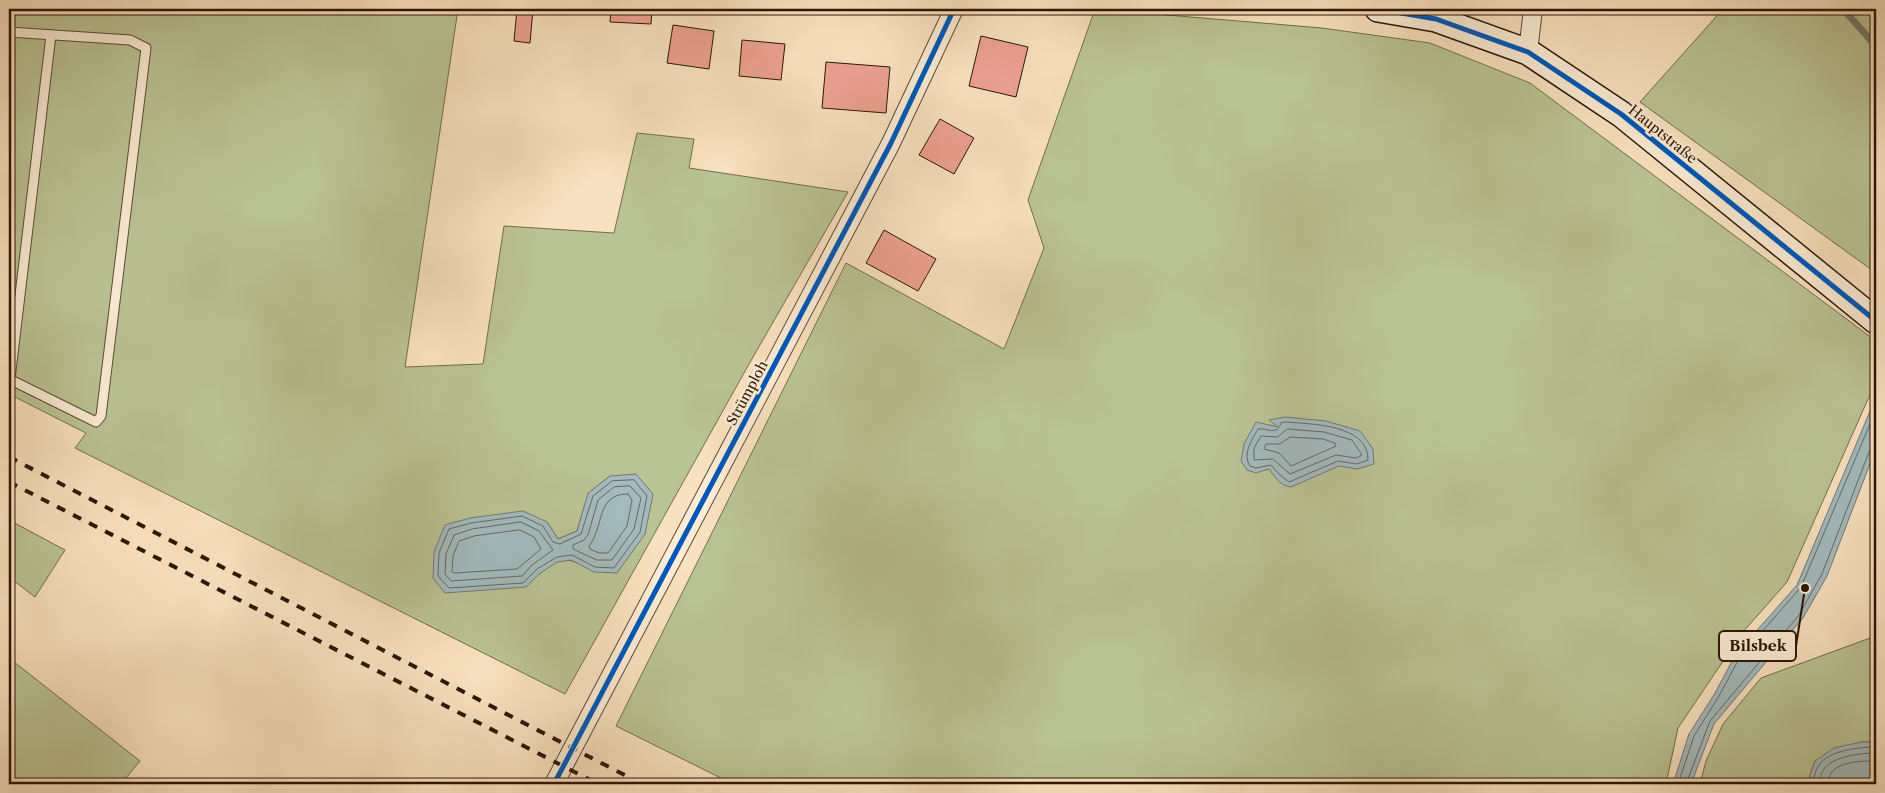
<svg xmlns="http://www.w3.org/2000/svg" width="1885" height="793" viewBox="0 0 1885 793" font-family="'Libre Caslon Text',serif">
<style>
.green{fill:#bac395;stroke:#746c4a;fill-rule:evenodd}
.water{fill:#a3babe;stroke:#747872}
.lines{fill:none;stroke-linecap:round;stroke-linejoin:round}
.shore{stroke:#68685f;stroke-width:1}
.stream{stroke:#747872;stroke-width:7}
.building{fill:#eca193;stroke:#2e1600}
.lane-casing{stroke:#604930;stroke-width:11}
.street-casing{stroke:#604930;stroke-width:20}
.secondary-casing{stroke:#2e1600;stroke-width:28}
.lane{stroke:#faecd6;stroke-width:9}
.street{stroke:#faecd6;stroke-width:18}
.secondary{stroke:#faecd6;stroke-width:25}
.rail{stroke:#2e1600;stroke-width:4;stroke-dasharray:9 9;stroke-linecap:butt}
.cycleway-casing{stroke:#faecd6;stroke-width:8}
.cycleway{stroke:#0057b8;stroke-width:5}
.labels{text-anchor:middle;stroke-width:4.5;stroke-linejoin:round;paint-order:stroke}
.street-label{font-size:14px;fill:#2e1600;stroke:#faecd6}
.leader{fill:none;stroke:#2e1600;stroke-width:2}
.callout-dot{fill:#2e1600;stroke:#faecd6;stroke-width:2}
.callout{fill:#faecd6;stroke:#2e1600;stroke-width:2}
.callout-label{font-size:15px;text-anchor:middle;font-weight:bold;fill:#2e1600}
</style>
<rect width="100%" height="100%" fill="#f8e1c0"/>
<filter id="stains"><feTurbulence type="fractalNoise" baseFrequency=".004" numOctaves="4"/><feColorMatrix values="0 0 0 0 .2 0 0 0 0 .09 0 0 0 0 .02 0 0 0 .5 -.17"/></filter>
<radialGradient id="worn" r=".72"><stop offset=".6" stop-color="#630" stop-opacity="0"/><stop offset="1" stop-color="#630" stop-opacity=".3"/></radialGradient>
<g class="green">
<path d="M9,9H458L405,367L483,364L504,226L614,233L637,133L694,139L689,168L848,192L749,364L565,694L75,448L86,433L9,394ZM610,476L594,572C587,568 580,563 572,561C555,555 537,576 526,587L547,522L558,539L577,531L589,493Z"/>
<path d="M1095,9L1322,28L1430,43L1530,83L1876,341V381L1787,582L1742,633L1678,728L1666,784H733L616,726L846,263L1004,349L1044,248L1028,200Z"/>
<path d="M1723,9H1876V273L1640,102Z"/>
<path d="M9,520L65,550L35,597L9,577Z"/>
<path d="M1873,637H1876V742H1861L1815,761L1807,784H1700L1706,761L1723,724L1761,678Z"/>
<path d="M9,658L140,761L121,784H13L9,779Z"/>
</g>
<g class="water">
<path d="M1876,397V448L1827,576L1803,618L1714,724L1691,784H1673L1689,734L1715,693L1736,654L1797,585Z"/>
<path d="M1285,417L1326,421L1360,431L1373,449L1374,464L1357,469L1339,466L1291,487C1280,486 1275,477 1269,469L1256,473L1247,470L1241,461L1244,444L1256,422L1278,427L1269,420Z"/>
<path d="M636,474L653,494L645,534L617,573L594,572L571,560L557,562L539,574L526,587L445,593L433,578L434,552L445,525L470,518L523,511L547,522L558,539L577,531L588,493L610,476Z"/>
<path d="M1861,742H1876V784H1807L1815,761L1834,748Z"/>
</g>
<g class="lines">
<g class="shore">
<path d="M1285,422C1310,424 1369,424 1368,460L1357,464L1338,461L1289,482L1279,474L1271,465L1256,468L1250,466C1242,454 1252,440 1258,429C1268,428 1277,436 1281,423Z"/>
<path d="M1288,429L1324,432L1352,440L1362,455L1356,458L1336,455L1290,474L1273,459L1254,460V448L1261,436L1277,437Z"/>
<path d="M1291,437L1323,439L1335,443L1336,446L1291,466L1279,453L1264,449L1266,444H1279Z"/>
<path d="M634,480L647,496L640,532L614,568L595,567L572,555L557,557L537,569L523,583L449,588L438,576L439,553L449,529L471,523L522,516L543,526L553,542L560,544L581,534L593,496L612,481Z"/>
<path d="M630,486L641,498L634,529L612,560H597L573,549V545L584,540L588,535L598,500L614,487Z"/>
<path d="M628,494L632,500L627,526L608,553H599L590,549L589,546C604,528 596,493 628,494Z"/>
<path d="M521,522L539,531L553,550L532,565L522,576L451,581L445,574L446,554L454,535L472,529Z"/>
<path d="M520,530L534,537L541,549L517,569L455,573L452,572L453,556L459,541L474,536Z"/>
<path d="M1678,784L1694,736L1719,696L1740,657L1801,587L1876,410"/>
<path d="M1686,784L1710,721L1799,615L1822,574L1869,452L1872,449L1876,448"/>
<path d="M1812,784C1814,779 1815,770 1819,765C1829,750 1860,747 1876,747"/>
<path d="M1819,784C1820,780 1821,773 1824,769C1833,756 1862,753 1876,753"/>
<path d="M1827,784C1828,781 1829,776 1831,773C1840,761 1863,761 1876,761"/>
</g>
<path class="stream" d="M1843,9L1876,46"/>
</g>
<g class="building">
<path d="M512,9H533L530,43L514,41L517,9Z"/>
<path d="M556,9H593V13Z"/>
<path d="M611,9H652L651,24L610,22Z"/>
<path d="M673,25L714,31L709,69L667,63Z"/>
<path d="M981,36L1028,47L1016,97L969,86Z"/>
<path d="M742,40L785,44L781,80L739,76Z"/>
<path d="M826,62L890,67L886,113L822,108Z"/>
<path d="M940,119L974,138L954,174L919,155Z"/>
<path d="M884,230L936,259L918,291L866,263Z"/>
</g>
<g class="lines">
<g class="lane-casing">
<g id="lane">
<path d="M9,32L130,40L146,48L101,416L96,422L9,379"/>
<path d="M10,379L51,35"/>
</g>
</g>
<g class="street-casing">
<g id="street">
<path d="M1528,52L1533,9"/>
<path d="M554,784L891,143L954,9"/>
</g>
</g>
<g class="secondary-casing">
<path id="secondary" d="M1378,9L1436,19L1528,52L1621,114L1876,321"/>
</g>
<use href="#lane" class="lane"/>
<use href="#street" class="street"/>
<use href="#secondary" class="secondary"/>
<g class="rail">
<path d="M9,457L642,784"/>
<path d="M9,482L598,784"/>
</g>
<g class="cycleway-casing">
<g id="cycleway">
<path d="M1378,9L1436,19L1528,52L1621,114L1876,321"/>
<path d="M554,784L891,143L954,9"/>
</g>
</g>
<use href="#cycleway" class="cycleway"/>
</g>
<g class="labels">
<g class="street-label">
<text transform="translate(1663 134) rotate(39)" y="5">Hauptstraße</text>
<text transform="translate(747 393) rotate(-62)" y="5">Strümploh</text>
</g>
</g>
<path class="leader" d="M1805 588L1796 646"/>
<circle class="callout-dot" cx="1805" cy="588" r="5"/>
<rect class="callout" x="1719" y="631" width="77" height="30" rx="5"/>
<g class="callout-label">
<text x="1758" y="651">Bilsbek</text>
</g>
<rect width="1885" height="793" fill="none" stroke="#f8e1c0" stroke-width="30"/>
<rect x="10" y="10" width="1865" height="773" fill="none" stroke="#2e1600" stroke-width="2.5"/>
<rect x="15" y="15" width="1855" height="763" fill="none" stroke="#2e1600"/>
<rect width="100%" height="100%" filter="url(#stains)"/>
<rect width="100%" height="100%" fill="url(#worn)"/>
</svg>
